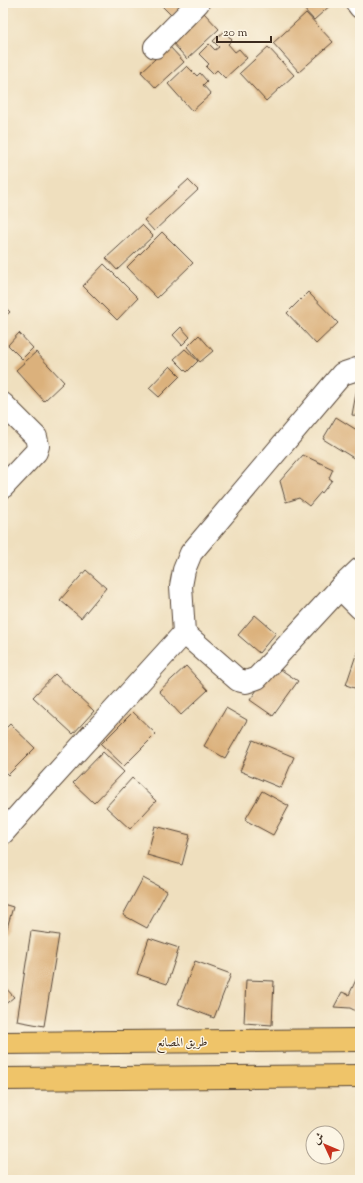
<svg xmlns="http://www.w3.org/2000/svg" width="363" height="1183" viewBox="0 0 363 1183" font-family="'Sorts Mill Goudy',Amiri,serif">
<style>
.building{fill:#dbb17c}
.lines{fill:none;stroke-linecap:round;stroke-linejoin:round}
.minor-casing{stroke:#564536;stroke-width:24}
.major-casing{stroke:#564536;stroke-width:24}
.minor{stroke:#fff;stroke-width:22}
.major{stroke:#efc469;stroke-width:22}
.labels{text-anchor:middle;stroke-width:3;stroke-linejoin:round;paint-order:stroke}
.street-label{font-size:12px;fill:#3b2a1e;stroke:#fcf5e5}
</style>
<rect width="100%" height="100%" fill="#fcf5e5"/>
<filter id="ink" filterUnits="userSpaceOnUse"><feTurbulence type="fractalNoise" baseFrequency=".025" numOctaves="2"/><feDisplacementMap in="SourceGraphic" scale="8" xChannelSelector="R" yChannelSelector="G"/><feConvolveMatrix kernelMatrix="1 2 1 2 8 2 1 2 1" color-interpolation-filters="sRGB"/></filter>
<filter id="wash" filterUnits="userSpaceOnUse"><feTurbulence type="fractalNoise" baseFrequency=".012" numOctaves="4" result="noise"/><feDisplacementMap in="SourceGraphic" scale="16" xChannelSelector="R" yChannelSelector="G"/><feGaussianBlur stdDeviation="0.9" result="paint"/><feColorMatrix in="noise" values="0 0 0 0 0 0 0 0 0 0 0 0 0 0 0 0 0 1.4 0 .05"/><feComposite in="paint" operator="in"/></filter>
<g filter="url(#wash)">
<rect width="100%" height="100%" fill="#efdfbe"/>
<g id="blocks">
<g class="building">
<path d="M159,3H186L172,16Z"/>
<path d="M307,3H333L314,20L302,7Z"/>
<path d="M204,13L219,29L187,59L172,42Z"/>
<path d="M306,13L333,42L299,72L273,43Z"/>
<path d="M224,31L232,40L228,44L235,52L239,49L247,58L225,78L217,70L213,74L206,67L209,64L199,54L209,44L215,50L219,47L213,41Z"/>
<path d="M169,46L184,62L156,88L141,72Z"/>
<path d="M268,47L294,75L266,101L240,73Z"/>
<path d="M187,66L197,76L200,73L207,81L203,85L211,94L192,111L168,84Z"/>
<path d="M188,180L198,190L154,231L144,220Z"/>
<path d="M142,225L153,236L117,270L106,258Z"/>
<path d="M162,232L193,263L157,298L127,267Z"/>
<path d="M104,264L138,298L117,320L83,286Z"/>
<path d="M308,292L338,323L316,344L287,313Z"/>
<path d="M3,305L10,312L3,318Z"/>
<path d="M181,327L190,337L182,345L173,335Z"/>
<path d="M19,333L33,348L22,359L8,345Z"/>
<path d="M199,335L213,351L200,362L187,347Z"/>
<path d="M185,349L198,361L187,372L174,359Z"/>
<path d="M36,352L64,382L44,401L16,370Z"/>
<path d="M170,366L180,376L159,397L149,388Z"/>
<path d="M358,383H360V416L352,415Z"/>
<path d="M336,417L360,432V462L323,439Z"/>
<path d="M303,455L333,469L329,478L332,480L322,493L321,492L309,506L299,498L286,502L280,481Z"/>
<path d="M86,570L106,588L81,618L60,600Z"/>
<path d="M255,615L276,633L259,653L238,635Z"/>
<path d="M357,652L360,653V690L346,685Z"/>
<path d="M274,665L298,681L273,716L250,700Z"/>
<path d="M186,666L208,690L181,715L159,691Z"/>
<path d="M55,674L94,711L73,734L33,697Z"/>
<path d="M226,708L247,720L225,758L204,746Z"/>
<path d="M133,712L156,734L124,766L101,744Z"/>
<path d="M10,724L35,748L8,775L3,770V731Z"/>
<path d="M253,740L294,757L281,788L240,771Z"/>
<path d="M103,752L124,772L94,803L73,783Z"/>
<path d="M132,778L156,801L130,829L106,807Z"/>
<path d="M262,791L289,806L273,835L245,820Z"/>
<path d="M155,826L190,835L182,865L147,855Z"/>
<path d="M143,878L167,891L147,928L123,915Z"/>
<path d="M3,904L13,907L5,935L3,934Z"/>
<path d="M31,931L59,935L44,1026L17,1021Z"/>
<path d="M149,938L179,948L167,984L137,974Z"/>
<path d="M195,961L231,974L214,1018L178,1004Z"/>
<path d="M360,971V1013L350,1008L334,1007L342,992L349,995Z"/>
<path d="M246,980L274,981L272,1025L244,1023Z"/>
<path d="M3,985L14,997L3,1006Z"/>
</g>
</g>
</g>
<g filter="url(#ink)">
<use href="#blocks" fill-opacity="0" stroke="#564536" stroke-width="1"/>
<g class="lines">
<g class="minor-casing">
<g id="minor">
<path d="M357,3L360,7"/>
<path d="M155,47L198,3"/>
<path d="M360,368L342,374L191,553L184,570L181,586L184,633L238,680L246,682L257,678L340,588L360,569"/>
<path d="M3,404L36,437L38,446L36,452L3,487"/>
<path d="M340,588L360,608"/>
<path d="M3,833L26,807L184,633"/>
</g>
</g>
<g class="major-casing">
<g id="major">
<path d="M3,1043L360,1040"/>
<path d="M3,1079L360,1076"/>
</g>
</g>
<use href="#minor" class="minor"/>
<use href="#major" class="major"/>
</g>
</g>
<g class="labels">
<g class="street-label">
<text transform="translate(182 1042) rotate(-1)" y="4">طريق المصانع</text>
</g>
</g>
<rect width="363" height="1183" fill="none" stroke="#fcf5e5" stroke-width="16"/>
<g transform="translate(325 1145) rotate(314)"><circle r="19" fill="#fcf5e5" stroke="#afa495"/>
<path d="M0-3L7 15L0 10L-7 15Z" fill="#c8321e"/>
<text y="-6" font-size="11" font-weight="bold" text-anchor="middle" fill="#3b2a1e">ش</text>
</g>
<path d="M217 36v6h54v-6" fill="none" stroke="#3b2a1e" stroke-width="2"/>
<text x="223" y="36" font-size="12" fill="#3b2a1e" stroke="#fcf5e5" stroke-width="3" paint-order="stroke">20 m</text>
</svg>
